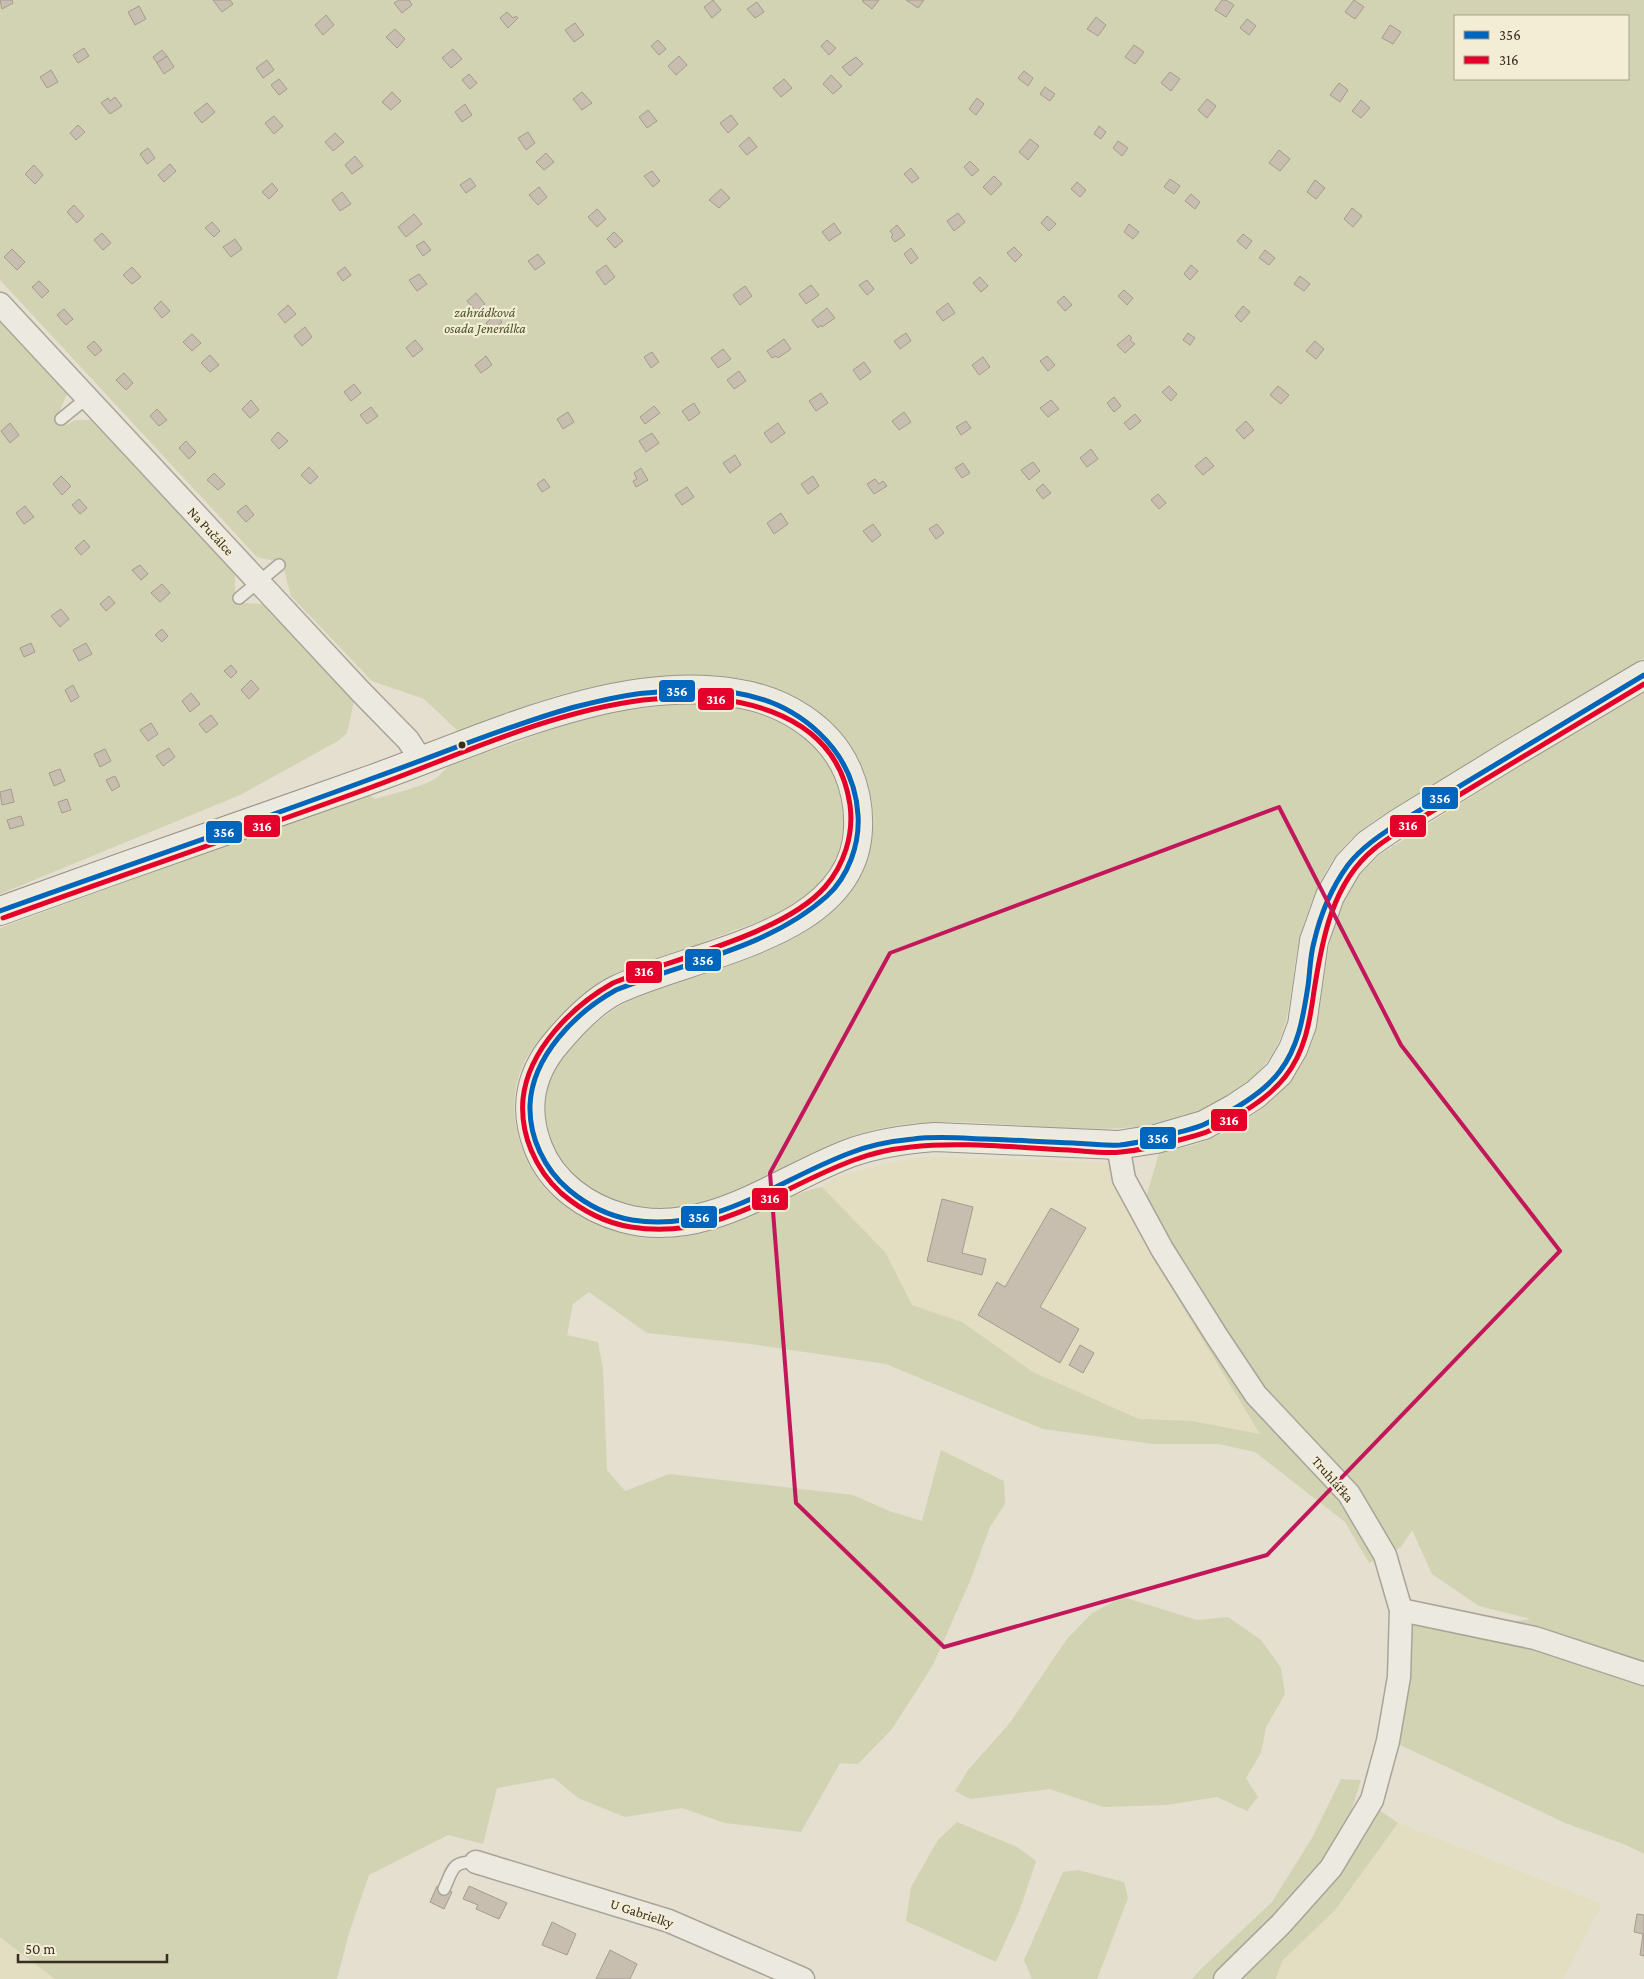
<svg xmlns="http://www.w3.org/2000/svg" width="1644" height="1979" viewBox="0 0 1644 1979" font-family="'Crimson Pro',serif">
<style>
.farmland{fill:#e3ddc1}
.green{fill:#d2d3b2;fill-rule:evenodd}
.building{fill:#c8beb0;stroke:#a49b8e}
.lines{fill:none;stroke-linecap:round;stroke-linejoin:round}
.service-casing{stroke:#a9a498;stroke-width:14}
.minor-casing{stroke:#a9a498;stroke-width:25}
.secondary-casing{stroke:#999388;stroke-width:30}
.service{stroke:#ece9e0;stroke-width:11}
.minor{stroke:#ece9e0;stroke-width:22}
.secondary{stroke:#ece9e0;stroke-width:28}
.bus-1-casing{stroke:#f4edd6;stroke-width:9}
.bus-2-casing{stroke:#f4edd6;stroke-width:9}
.bus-1{stroke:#0065bd;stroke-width:5}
.bus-2{stroke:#e4002b;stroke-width:5}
.marked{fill:none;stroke:#c2185b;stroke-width:4;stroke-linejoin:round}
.bus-dot{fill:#382d20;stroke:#f4edd6;stroke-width:2}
.labels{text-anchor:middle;stroke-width:4.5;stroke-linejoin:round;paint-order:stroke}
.park-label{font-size:14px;font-style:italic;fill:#475428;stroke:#f4edd6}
.street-label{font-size:14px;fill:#382d20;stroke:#f4edd6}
.line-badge{stroke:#f4edd6;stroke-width:2}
.badge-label{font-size:14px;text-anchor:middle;font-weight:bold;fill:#fff}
</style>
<rect width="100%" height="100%" fill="#e4dfcf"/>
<g class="farmland">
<path d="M940,1157L1115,1163L1153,1258L1261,1434L1192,1421L1139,1419L1033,1372L962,1322L912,1305L885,1252L822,1187L834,1178L886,1164L915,1158Z"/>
<path d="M1398,1823L1602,1904L1563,1979H1276L1282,1961L1335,1910Z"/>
<path d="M0,1937L23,1953L55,1979H0Z"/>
</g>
<g class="green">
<path d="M0,0H1644V658C1576,699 1507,739 1440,781C1401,805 1352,827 1328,868C1316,889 1308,911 1301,934C1287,986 1297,1037 1253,1077C1143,1174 998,1099 873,1130C804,1147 744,1201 673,1208C641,1211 610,1203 584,1183C561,1166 546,1141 544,1113C544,1107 544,1095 546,1089C554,1059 598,1016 625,1003C695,970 798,958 848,895C876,860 880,814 864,772C856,749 841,731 822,715C757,661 660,671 582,689C542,698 498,717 458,731L424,699L372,681L291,596L284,570L275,561L257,557L0,280ZM1455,16H1628V79H1455Z"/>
<path d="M0,319L68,392L58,414L66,425L75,420H91L235,575V593L245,603L264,604L354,701L347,733L338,741L240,795L0,894Z"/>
<path d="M1644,693V1854L1626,1845L1565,1823L1396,1743L1411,1614L1492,1624L1531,1619L1479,1606L1432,1574L1412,1530L1401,1547L1369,1563L1345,1522L1255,1452L1218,1444H1153L1043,1429L886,1364L751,1344L647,1333L589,1292L573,1304L567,1335L598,1342L603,1369L607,1470L625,1491L669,1474L853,1495L889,1511L922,1521L941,1450L1004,1481L1005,1504L990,1527L970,1581L933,1665L892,1729L858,1764L840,1763L801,1832L725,1823L682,1808L625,1817L578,1798L554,1778L497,1788L483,1844L448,1835L369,1875L349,1933L337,1979H55L0,1937V928L242,839L369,795L375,799C389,795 424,786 435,779C441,775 444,769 451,765C470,756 491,751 511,744C535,736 560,725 584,719C613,711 645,707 675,705C752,701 837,727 843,816C845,846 833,871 812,891C789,913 758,922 730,932C701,943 673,954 644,964C631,969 616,973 604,980C586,990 571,1006 556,1021C547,1031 537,1042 529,1054C503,1095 514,1148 543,1186C551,1196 564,1206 575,1213C627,1245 682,1244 737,1222C766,1210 792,1193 822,1187L885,1252L912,1305L962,1322L1033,1372L1139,1419L1192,1421L1260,1434L1153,1258L1139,1222L1159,1153C1175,1149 1194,1146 1210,1139C1258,1119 1305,1080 1316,1027C1327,976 1325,918 1359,875C1364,868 1372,862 1378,856L1518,767Z"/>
<path d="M1123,1597L1197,1620L1228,1617L1261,1640L1281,1668L1285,1694L1266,1727L1261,1753L1246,1778L1258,1797L1247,1811L1217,1797L1167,1805L1103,1807L1050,1789L970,1799L955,1791L968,1770L1009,1724L1067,1639L1092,1613Z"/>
<path d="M1341,1779L1361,1780L1349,1818L1312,1878L1214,1979H1192L1200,1970L1272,1902L1312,1838Z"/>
<path d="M1378,1809L1398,1823L1335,1910L1282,1961L1276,1979H1236Z"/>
<path d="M957,1822L1017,1847L1036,1861L1020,1909L996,1962L906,1921L911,1887L938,1840Z"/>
<path d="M1078,1870L1124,1882L1128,1898L1097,1979H1032L1024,1960L1063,1872Z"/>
</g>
<g class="building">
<path d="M0,0H12L13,3L2,9Z"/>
<path d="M213,0H230L233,4L222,12Z"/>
<path d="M399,0H409L412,5L402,13L394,3Z"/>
<path d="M713,0L721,10L712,18L704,7Z"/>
<path d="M864,0H879L872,9L862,1Z"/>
<path d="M906,0H924L918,8Z"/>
<path d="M1222,0H1226L1234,5L1226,17L1215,10Z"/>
<path d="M1354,0L1364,7L1355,19L1345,12Z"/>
<path d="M757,2L764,12L755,18L747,9Z"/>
<path d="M139,6L146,19L135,25L128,12Z"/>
<path d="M507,12L513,18L516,16L518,18L508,28L500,18Z"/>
<path d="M326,15L334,25L323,35L315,25Z"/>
<path d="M1096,17L1106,25L1098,36L1087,29Z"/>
<path d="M1247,19L1256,26L1249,35L1240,28Z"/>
<path d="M575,23L584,35L574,42L565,30Z"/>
<path d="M1390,25L1401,32L1393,44L1382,38Z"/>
<path d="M395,29L405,39L397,48L386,37Z"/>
<path d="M658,40L666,49L659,55L651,46Z"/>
<path d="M827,40L836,48L829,55L821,46Z"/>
<path d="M1134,45L1144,52L1135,64L1125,57Z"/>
<path d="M84,48L89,56L78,63L73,55Z"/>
<path d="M453,49L462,59L451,68L442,58Z"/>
<path d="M162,50L167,56L157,63L153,57Z"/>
<path d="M167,56L174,67L164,74L157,63Z"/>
<path d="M679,56L687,65L676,75L668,66Z"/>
<path d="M856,57L863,64L850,76L842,67Z"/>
<path d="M267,60L274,70L263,78L256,68Z"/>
<path d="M51,70L58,82L47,88L40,77Z"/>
<path d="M1024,71L1033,78L1028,86L1018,78Z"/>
<path d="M1170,72L1180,79L1171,91L1161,83Z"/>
<path d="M469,74L477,83L470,89L462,80Z"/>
<path d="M831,75L842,86L833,94L823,84Z"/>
<path d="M279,79L287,89L279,95L271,85Z"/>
<path d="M784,79L792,88L781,97L773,88Z"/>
<path d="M1339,83L1348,90L1340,102L1330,95Z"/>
<path d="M1045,87L1055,94L1050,101L1040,94Z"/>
<path d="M392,92L401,101L391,110L382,102Z"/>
<path d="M582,92L592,103L582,110L573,99Z"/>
<path d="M115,97L122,106L110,114L101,103L108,98L110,101Z"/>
<path d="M977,98L984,104L976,115L969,109Z"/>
<path d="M1207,99L1216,106L1207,118L1198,110Z"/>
<path d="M1361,100L1370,108L1361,118L1352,111Z"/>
<path d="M207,103L215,112L202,123L194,113Z"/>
<path d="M465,104L472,115L462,122L455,112Z"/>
<path d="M648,110L657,121L647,128L639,117Z"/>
<path d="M731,115L738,124L728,133L720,123Z"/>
<path d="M274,116L283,126L274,134L265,123Z"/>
<path d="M78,125L85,132L76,140L70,133Z"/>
<path d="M1099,126L1106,132L1101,139L1094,134Z"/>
<path d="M528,132L535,143L526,150L518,138Z"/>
<path d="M335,133L344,142L333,151L325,142Z"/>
<path d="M749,137L757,147L747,155L739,146Z"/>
<path d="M1030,139L1039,146L1028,160L1019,152Z"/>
<path d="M1118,141L1128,148L1122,156L1113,148Z"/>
<path d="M148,148L155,158L147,164L140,154Z"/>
<path d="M1279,150L1290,159L1280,171L1269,163Z"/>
<path d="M546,153L554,162L544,170L536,162Z"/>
<path d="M355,156L363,166L352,174L345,165Z"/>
<path d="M970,161L979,170L972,176L964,167Z"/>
<path d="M170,164L176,171L164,182L158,175Z"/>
<path d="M34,165L43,175L35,184L25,174Z"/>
<path d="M911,168L919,178L912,183L904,174Z"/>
<path d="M652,171L660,181L653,187L644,176Z"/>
<path d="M994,176L1002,184L991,195L983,187Z"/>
<path d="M470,178L476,186L466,193L460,185Z"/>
<path d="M1170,179L1180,186L1174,194L1164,187Z"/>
<path d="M1315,180L1325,188L1316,199L1307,192Z"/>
<path d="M1077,182L1086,190L1080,197L1071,189Z"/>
<path d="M272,183L278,190L269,199L262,192Z"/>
<path d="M539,187L547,197L538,205L529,195Z"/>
<path d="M721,189L730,198L719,208L709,200Z"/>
<path d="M342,192L351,204L340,211L332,200Z"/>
<path d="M1191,194L1200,202L1195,209L1185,201Z"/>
<path d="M74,205L84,216L77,223L67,212Z"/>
<path d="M1352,208L1362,216L1353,227L1344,219Z"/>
<path d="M597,209L606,219L597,227L588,217Z"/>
<path d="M958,213L965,222L954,231L947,221Z"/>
<path d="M414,214L422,224L406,237L398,227Z"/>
<path d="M1047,216L1056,224L1049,231L1041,223Z"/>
<path d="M212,222L220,231L214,237L205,228Z"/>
<path d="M834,223L841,233L829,241L822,232Z"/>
<path d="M1129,224L1139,232L1133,239L1124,232Z"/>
<path d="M897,225L905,235L895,242L891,237L893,235L890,231Z"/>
<path d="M614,232L623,241L615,248L607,239Z"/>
<path d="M102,233L111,243L103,250L94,240Z"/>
<path d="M1243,234L1252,241L1246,249L1237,241Z"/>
<path d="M235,239L242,249L231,257L223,247Z"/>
<path d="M424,241L431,250L423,256L416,246Z"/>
<path d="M1014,247L1022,255L1015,262L1007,253Z"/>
<path d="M911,248L918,258L911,264L904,254Z"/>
<path d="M12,249L25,262L17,270L4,257Z"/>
<path d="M1265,250L1275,258L1269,265L1259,258Z"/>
<path d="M538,254L545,263L535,270L528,261Z"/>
<path d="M606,265L615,277L605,285L596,272Z"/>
<path d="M1191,265L1198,271L1190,280L1184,274Z"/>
<path d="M132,267L141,277L132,284L123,275Z"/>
<path d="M345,267L351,275L343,281L337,273Z"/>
<path d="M419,274L427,284L417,291L409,280Z"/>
<path d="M1300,276L1310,284L1304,291L1294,284Z"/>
<path d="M980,277L988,286L981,292L973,283Z"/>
<path d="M867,280L874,289L867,295L859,285Z"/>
<path d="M39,281L49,291L42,298L32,287Z"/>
<path d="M811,285L819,295L806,304L799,294Z"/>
<path d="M745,286L752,296L740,305L733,295Z"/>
<path d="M1124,290L1133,298L1127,305L1118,296Z"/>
<path d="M476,293L485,304L476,311L467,301Z"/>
<path d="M1064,296L1072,305L1065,311L1057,302Z"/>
<path d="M161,301L170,311L162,318L154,308Z"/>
<path d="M948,303L955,313L943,321L936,312Z"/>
<path d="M288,305L296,314L285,323L278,314Z"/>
<path d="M1243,306L1250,312L1241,322L1235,316Z"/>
<path d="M827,308L835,318L822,327L821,325L818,328L812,320Z"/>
<path d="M64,309L73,319L66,325L57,315Z"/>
<path d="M496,314L502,322L492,330L486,323Z"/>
<path d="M305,327L312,337L302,346L294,336Z"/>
<path d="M906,333L911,341L900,349L894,341Z"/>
<path d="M1188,333L1195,338L1190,345L1183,340Z"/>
<path d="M192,334L201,343L192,351L183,342Z"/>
<path d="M1129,335L1132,338L1130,340L1135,344L1125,353L1117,345Z"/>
<path d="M784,339L791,349L778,358L776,356L772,358L767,351Z"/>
<path d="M415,340L423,349L413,357L406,348Z"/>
<path d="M94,341L102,350L95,356L87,347Z"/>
<path d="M1315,341L1324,349L1316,359L1306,351Z"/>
<path d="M723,349L731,359L718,368L711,358Z"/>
<path d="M652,352L659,362L651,368L644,357Z"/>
<path d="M210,355L219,365L210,372L201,363Z"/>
<path d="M486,356L492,365L481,373L475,365Z"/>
<path d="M1047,356L1055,365L1048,371L1040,361Z"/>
<path d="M983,357L990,367L979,375L972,365Z"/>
<path d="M864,362L871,372L860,380L853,370Z"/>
<path d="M739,371L746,381L734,389L727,380Z"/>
<path d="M124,373L133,383L126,390L116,380Z"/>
<path d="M354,384L361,393L351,401L344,392Z"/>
<path d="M1169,386L1177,394L1171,401L1162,392Z"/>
<path d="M1278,386L1289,395L1281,404L1270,395Z"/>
<path d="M821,393L828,403L816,411L809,401Z"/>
<path d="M1114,397L1121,406L1114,412L1107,403Z"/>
<path d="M251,400L259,410L250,418L242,409Z"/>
<path d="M1051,400L1059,409L1048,417L1040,408Z"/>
<path d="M694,403L700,413L689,421L682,411Z"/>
<path d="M654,406L660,413L645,424L640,417Z"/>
<path d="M371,407L378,416L367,424L360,415Z"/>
<path d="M157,409L167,420L159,426L150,416Z"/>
<path d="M568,412L574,422L563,429L557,419Z"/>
<path d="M904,412L911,422L899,430L892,421Z"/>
<path d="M1135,414L1141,421L1130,430L1124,423Z"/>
<path d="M966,421L971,428L961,435L956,427Z"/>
<path d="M1246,421L1254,430L1244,439L1236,430Z"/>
<path d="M10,423L19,435L10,443L1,431Z"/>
<path d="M778,423L785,433L771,443L764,433Z"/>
<path d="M278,432L288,441L279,449L271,440Z"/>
<path d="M652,433L659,443L646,452L639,441Z"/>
<path d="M186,441L196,452L189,459L179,448Z"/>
<path d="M1091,449L1098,459L1087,467L1080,458Z"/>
<path d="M735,455L741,465L730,473L723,463Z"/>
<path d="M1206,457L1214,466L1203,475L1195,466Z"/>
<path d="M1033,462L1040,471L1029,480L1021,470Z"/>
<path d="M963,463L970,473L962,478L955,468Z"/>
<path d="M309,467L318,477L310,484L301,475Z"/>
<path d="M641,468L648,480L636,487L633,481L637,479L634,473Z"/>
<path d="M214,473L225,484L218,490L207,480Z"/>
<path d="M61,476L71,486L62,495L53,484Z"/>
<path d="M813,476L819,486L808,494L801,484Z"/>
<path d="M544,479L550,487L542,492L537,484Z"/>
<path d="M875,479L879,484L883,481L887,486L874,494L867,484Z"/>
<path d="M1043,484L1051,493L1043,499L1036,490Z"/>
<path d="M687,487L694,497L682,505L675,495Z"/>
<path d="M1158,494L1166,503L1159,509L1151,500Z"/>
<path d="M79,499L87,508L80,514L72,505Z"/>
<path d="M246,505L254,515L246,522L237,512Z"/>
<path d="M25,506L34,517L24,524L16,513Z"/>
<path d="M781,513L788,524L774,534L767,523Z"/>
<path d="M873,524L881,535L872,542L863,531Z"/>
<path d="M937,524L944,533L936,539L929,529Z"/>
<path d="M84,540L90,547L81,555L75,548Z"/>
<path d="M140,565L148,574L141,580L132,570Z"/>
<path d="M162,584L170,593L160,602L151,593Z"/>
<path d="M109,596L115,603L106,611L100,604Z"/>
<path d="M61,609L69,619L60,627L51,616Z"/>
<path d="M162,629L168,636L162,642L155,635Z"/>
<path d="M31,643L35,652L24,657L20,648Z"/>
<path d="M86,643L92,654L79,661L73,650Z"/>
<path d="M231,665L237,672L231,678L224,671Z"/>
<path d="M251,680L259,689L249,699L241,690Z"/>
<path d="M73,685L79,697L71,702L65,690Z"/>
<path d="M191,693L200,704L190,712L182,701Z"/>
<path d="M211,715L218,724L206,733L199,724Z"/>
<path d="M151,723L158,734L148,741L140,730Z"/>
<path d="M169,748L175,757L163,766L156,756Z"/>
<path d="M105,749L111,761L100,767L94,754Z"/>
<path d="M60,769L65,781L54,786L49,773Z"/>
<path d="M115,776L120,786L112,791L106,780Z"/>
<path d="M11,789L14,802L2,805L0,792Z"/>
<path d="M67,799L71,810L62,813L58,802Z"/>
<path d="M21,816L24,825L10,829L7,820Z"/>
<path d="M942,1199L973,1207L962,1253L986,1259L982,1275L927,1261Z"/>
<path d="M1051,1208L1086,1228L1040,1307L1079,1329L1060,1363L978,1315L997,1282L1005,1287Z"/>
<path d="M1080,1345L1094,1353L1083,1373L1069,1365Z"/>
<path d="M437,1886L452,1892L444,1909L430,1902Z"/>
<path d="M469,1886L507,1903L499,1919L476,1909L478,1905L463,1899Z"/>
<path d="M1637,1914L1644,1915V1956L1640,1955L1643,1934L1634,1932Z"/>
<path d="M552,1922L576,1934L567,1955L542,1945Z"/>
<path d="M610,1950L637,1964L630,1979H596Z"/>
</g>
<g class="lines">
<g class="service-casing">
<g id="service">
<path d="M61,419L87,398"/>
<path d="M239,598L279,565"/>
<path d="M444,1889C453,1869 452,1861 476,1862"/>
</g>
</g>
<g class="minor-casing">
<g id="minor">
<path d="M0,304L361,692L408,740L421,760"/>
<path d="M1118,1145L1124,1179L1162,1249L1216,1335L1256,1395L1349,1494L1385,1555L1401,1610L1399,1677L1388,1741L1372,1800L1331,1868L1281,1924L1225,1979"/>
<path d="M1401,1610L1535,1638L1644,1674"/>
<path d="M476,1862L669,1921L803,1979"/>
</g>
</g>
<g class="secondary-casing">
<path id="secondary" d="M0,911C121,867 242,825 364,782C476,743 613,673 735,693C782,700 829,727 848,772C856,791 859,809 858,829C854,936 693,953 616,990C592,1002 569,1027 552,1048C529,1078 524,1111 538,1147C552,1184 587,1208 623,1218C705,1241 778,1180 850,1153C878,1143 906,1139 935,1137L1118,1145L1156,1139L1204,1125L1235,1108L1256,1094L1279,1073L1293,1049L1302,1025L1314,941L1330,896L1348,865L1368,844L1397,824L1511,754L1644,675"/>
</g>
<use href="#service" class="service"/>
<use href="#minor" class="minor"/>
<use href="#secondary" class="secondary"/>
<g class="bus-1-casing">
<path id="bus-1" d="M0,911C125,866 252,823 376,777C441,754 504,727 571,708C595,702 621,695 646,693C676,690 706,689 736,693C799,703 854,749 858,815C860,844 848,877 827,896C769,948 686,962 616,990C576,1012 532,1056 530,1105C529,1137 544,1169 569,1190C587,1205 609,1216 632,1220C716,1233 777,1180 850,1153C870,1145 892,1141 913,1139C937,1136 960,1138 984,1139C1014,1140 1044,1142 1074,1143C1089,1144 1105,1146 1120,1145C1139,1143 1158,1138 1176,1133C1187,1130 1198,1128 1207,1123C1232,1111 1263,1094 1280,1071C1299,1046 1303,1017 1308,986C1310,972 1310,956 1314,942C1320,916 1332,887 1348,865C1361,848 1379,836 1397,824L1644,675"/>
</g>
<g class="bus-2-casing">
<path id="bus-2" d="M3,918C125,874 249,832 372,787C460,755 549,712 643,700C724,690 836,706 850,805C854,835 844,865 825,887C784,934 672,959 613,983C572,1006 528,1050 523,1099C520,1134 535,1169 561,1193C581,1210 605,1223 631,1227C718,1241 777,1188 854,1160C872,1153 892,1149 911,1147C960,1141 1019,1148 1069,1150C1086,1151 1104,1154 1121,1152C1141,1150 1160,1146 1179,1140C1190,1137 1201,1135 1211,1130C1236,1117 1267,1100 1285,1077C1305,1052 1310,1021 1314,991C1322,940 1332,883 1374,849C1382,842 1392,836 1401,830L1644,684"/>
</g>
<use href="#bus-1" class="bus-1"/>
<use href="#bus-2" class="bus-2"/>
</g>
<path class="marked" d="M1279,807L1401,1045L1560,1251L1267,1555L944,1647L796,1503L770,1173L890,953Z"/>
<circle class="bus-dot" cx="462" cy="745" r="4.5"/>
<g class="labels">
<g class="park-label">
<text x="485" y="317">zahrádková<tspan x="485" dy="16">osada Jenerálka</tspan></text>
</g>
<g class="street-label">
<text transform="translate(211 531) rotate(47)" y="5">Na Pučálce</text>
<text transform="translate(1333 1479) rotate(49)" y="5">Truhlářka</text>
<text transform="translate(642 1913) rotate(18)" y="5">U Gabrielky</text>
</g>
</g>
<g class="line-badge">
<rect x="658" y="679" width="38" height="24" rx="5" fill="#0065bd"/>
<rect x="697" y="687" width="38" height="24" rx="5" fill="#e4002b"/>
<rect x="1421" y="786" width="38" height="24" rx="5" fill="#0065bd"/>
<rect x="1389" y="814" width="38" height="24" rx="5" fill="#e4002b"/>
<rect x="243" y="814" width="38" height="24" rx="5" fill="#e4002b"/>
<rect x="205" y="820" width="38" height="24" rx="5" fill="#0065bd"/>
<rect x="684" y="948" width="38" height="24" rx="5" fill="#0065bd"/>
<rect x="625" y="960" width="38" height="24" rx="5" fill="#e4002b"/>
<rect x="1210" y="1108" width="38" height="24" rx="5" fill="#e4002b"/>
<rect x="1139" y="1126" width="38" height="24" rx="5" fill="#0065bd"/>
<rect x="751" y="1187" width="38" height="24" rx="5" fill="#e4002b"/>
<rect x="680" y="1205" width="38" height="24" rx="5" fill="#0065bd"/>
</g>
<g class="badge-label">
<text x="677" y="696">356</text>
<text x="716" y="704">316</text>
<text x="1440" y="803">356</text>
<text x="1408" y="830">316</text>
<text x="262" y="831">316</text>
<text x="224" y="837">356</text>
<text x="703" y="965">356</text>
<text x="644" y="976">316</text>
<text x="1229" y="1125">316</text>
<text x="1158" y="1143">356</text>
<text x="770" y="1203">316</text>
<text x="699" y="1222">356</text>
</g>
<rect x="1454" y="15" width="175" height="65" fill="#f4edd6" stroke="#a9a08d"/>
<rect x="1464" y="31" width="25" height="8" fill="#0065bd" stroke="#a9a08d"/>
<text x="1499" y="40" font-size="15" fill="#382d20">356</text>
<rect x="1464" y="56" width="25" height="8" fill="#e4002b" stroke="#a9a08d"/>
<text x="1499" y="65" font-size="15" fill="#382d20">316</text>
<path d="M18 1954v8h149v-8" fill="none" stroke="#382d20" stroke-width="2.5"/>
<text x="25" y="1954" font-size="15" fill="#382d20" stroke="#f4edd6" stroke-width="4" paint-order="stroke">50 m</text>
</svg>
